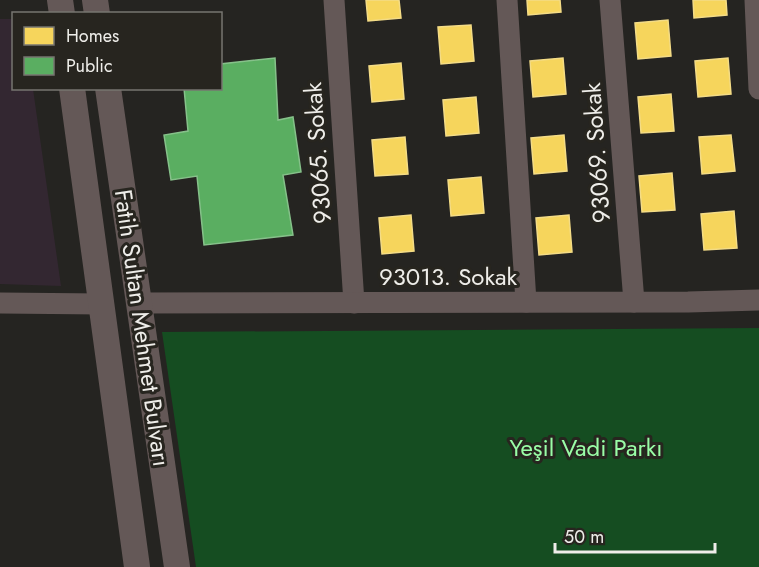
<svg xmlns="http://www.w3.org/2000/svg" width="759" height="567" viewBox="0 0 759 567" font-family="Jost,sans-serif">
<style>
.education{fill:#332731}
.green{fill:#154d21}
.homes{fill:#f6d55c;stroke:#f4dc86;stroke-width:1.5}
.public{fill:#5aae61;stroke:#86c18a;stroke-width:1.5}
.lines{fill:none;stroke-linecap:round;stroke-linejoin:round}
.minor{stroke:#645857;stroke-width:21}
.tertiary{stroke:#645857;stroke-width:26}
.labels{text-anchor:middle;stroke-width:6;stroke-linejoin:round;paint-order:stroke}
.street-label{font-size:24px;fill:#eeede9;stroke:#27251f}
.park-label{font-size:24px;fill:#99fda6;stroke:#27251f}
</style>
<rect width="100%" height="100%" fill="#252421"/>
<path class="education" d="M0,19H13L14,88L33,89L61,286L0,284Z"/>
<path class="green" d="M759,328V567H196L162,332Z"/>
<g class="homes">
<path d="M366,0H399L401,18L368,21Z"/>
<path d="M527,0H560L561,12L528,15Z"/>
<path d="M693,0H726L727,15L694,18Z"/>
<path d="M668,20L671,56L638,59L635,23Z"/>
<path d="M471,25L474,61L441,64L438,27Z"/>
<path d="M563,58L566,94L533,97L530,61Z"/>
<path d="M728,58L731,94L698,97L695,61Z"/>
<path d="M401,63L404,99L372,102L369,66Z"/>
<path d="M671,94L674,131L641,133L638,97Z"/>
<path d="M476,97L479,133L446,136L443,100Z"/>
<path d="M564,135L567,171L534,174L531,138Z"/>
<path d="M731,135L735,171L702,174L699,137Z"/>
<path d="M405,137L408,174L375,176L372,140Z"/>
<path d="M672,173L675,210L642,212L639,176Z"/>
<path d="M481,177L484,213L451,216L448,180Z"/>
<path d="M734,211L737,248L704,250L701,214Z"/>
<path d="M411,215L414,251L382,254L379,218Z"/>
<path d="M569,215L572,252L539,255L536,218Z"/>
</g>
<path class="public" d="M275,58L278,120L293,117L301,172L283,175L293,235L204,245L197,176L171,180L164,135L188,131L184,88H220V64Z"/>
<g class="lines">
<g class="minor">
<path d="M334,0L354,303"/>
<path d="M507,0L526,302"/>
<path d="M610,0L634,302"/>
<path d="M755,0L759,89"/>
<path d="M0,303L102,304"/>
<path d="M138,303L688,302L759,300"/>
</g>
<g class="tertiary">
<path d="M60,0L62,14"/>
<path d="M95,0L97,14"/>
<path d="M72,88L137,567"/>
<path d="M108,88L177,567"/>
</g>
</g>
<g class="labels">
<g class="street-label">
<text transform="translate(318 153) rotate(-94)" y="8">93065. Sokak</text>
<text transform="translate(597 153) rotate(-94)" y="8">93069. Sokak</text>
<text x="448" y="285">93013. Sokak</text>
<text transform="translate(142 328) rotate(82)" y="8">Fatih Sultan Mehmet Bulvarı</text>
</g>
<g class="park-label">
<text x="586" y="456">Yeşil Vadi Parkı</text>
</g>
</g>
<rect x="12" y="12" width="210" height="78" fill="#27251f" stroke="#777570" stroke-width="1.5"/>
<rect x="24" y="27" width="30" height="18" fill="#f6d55c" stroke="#777570" stroke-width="1.5"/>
<text x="66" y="42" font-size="18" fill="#eeede9">Homes</text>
<rect x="24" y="57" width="30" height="18" fill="#5aae61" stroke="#777570" stroke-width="1.5"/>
<text x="66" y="72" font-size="18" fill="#eeede9">Public</text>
<path d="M555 543v9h160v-9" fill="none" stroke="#eeede9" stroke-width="3"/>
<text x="564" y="543" font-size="18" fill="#eeede9" stroke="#27251f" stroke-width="4.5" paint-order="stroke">50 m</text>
</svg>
